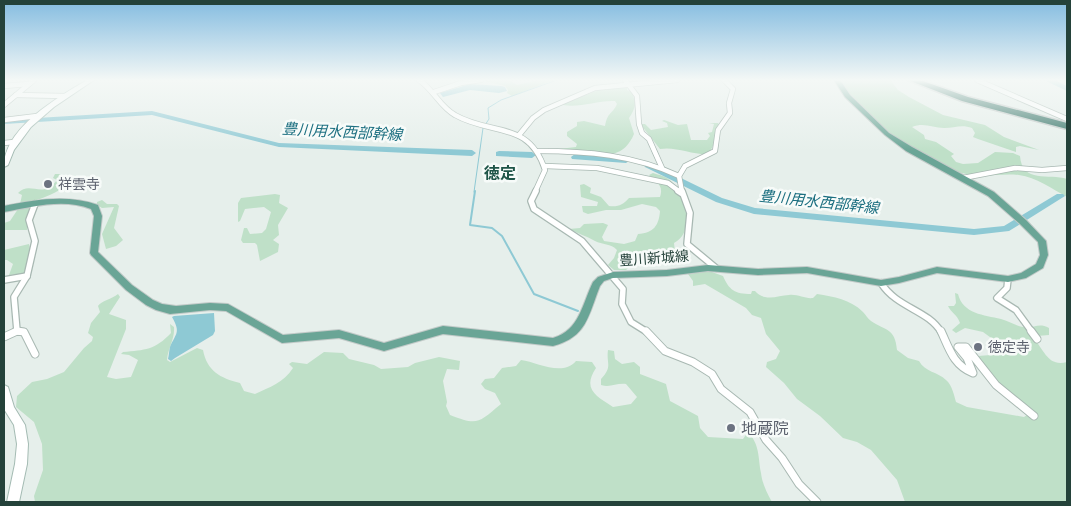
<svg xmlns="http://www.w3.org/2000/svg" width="1071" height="506" viewBox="0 0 1071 506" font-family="Karla,'Noto Sans JP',sans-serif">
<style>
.green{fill:#bfe0c8}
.water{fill:#8ec9d4}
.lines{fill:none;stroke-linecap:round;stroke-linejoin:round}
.stream-far1{stroke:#8ec9d4;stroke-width:1}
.stream{stroke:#8ec9d4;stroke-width:2}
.river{fill:#8ec9d4;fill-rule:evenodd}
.street-far2-casing{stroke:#a8b8b2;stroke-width:6}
.street-far1-casing{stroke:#a8b8b2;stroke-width:8}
.street-casing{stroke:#a8b8b2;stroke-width:9}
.secondary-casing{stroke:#a4bbb3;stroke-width:2}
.primary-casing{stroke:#c2cac8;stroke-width:2}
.highway-casing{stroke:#c2cac8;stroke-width:3}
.street-far2{stroke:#fff;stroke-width:4.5}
.street-far1{stroke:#fff;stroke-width:5.5}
.street{stroke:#fff;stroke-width:7}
.secondary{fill:#fff;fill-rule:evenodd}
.primary{fill:#6aa596;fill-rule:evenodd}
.highway{fill:#2f6f62;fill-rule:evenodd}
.worship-dot{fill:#6b7280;stroke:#f7fbf9;stroke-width:2}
.labels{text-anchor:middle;stroke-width:5;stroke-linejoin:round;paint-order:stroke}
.worship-label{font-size:14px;fill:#5b616d;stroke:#f7fbf9;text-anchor:start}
.street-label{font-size:14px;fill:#24423a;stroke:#f7fbf9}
.water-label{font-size:15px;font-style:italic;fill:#1c6f80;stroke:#f7fbf9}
.quarter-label{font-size:16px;font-weight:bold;fill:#1f5548;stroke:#f7fbf9}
.near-worship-label{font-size:16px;fill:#5b616d;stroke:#f7fbf9;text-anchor:start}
</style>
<rect width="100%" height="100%" fill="#e6efeb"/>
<g class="green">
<path d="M495,80H509L517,85L539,80H554L512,96L507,93L508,90L505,86L485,81Z"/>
<path d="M842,80H890L898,90L909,97L943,115L985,125L1004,137L1039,150L1020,146L1016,147V152L978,139L973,137L975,133L972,128C962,124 954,128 944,128C933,128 924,122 912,127L924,135L925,139L936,142L954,154L951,156L956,162L963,164L978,163L995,152L1013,153L1020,156C1022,184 1049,173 1067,179V197C1052,189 1036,177 1019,175C1001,173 984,178 966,174C941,168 906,148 886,131C878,124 872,116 865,109C856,102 843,92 842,80Z"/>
<path d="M621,86L627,87V90L632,92C636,103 636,108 629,118L634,134C629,145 624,151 612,154L550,150L576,147L577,144L567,136V132L577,126V122L584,121L605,126C608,111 612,115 617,104L615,101C598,100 580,108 563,105L564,104L603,88Z"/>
<path d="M664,120L678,125L687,124L691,140H707L710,136L708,133L712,132L714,124L709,123H718L719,125C714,135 716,145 708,154C693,155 675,146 660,149L641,125V124H645L651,130L668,127L667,123L662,121Z"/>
<path d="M653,173C659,175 666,176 671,181C685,195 696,232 674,243L675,252L649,256H626L622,259L629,267L626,270H614L608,265L614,258L617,250C611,243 602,245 595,241C586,236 577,233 569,229L580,228L584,224L603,223L608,225L602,237L604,241L624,244L635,241L638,234C654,233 659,225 660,211L656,207L642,204L621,210H606L588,214L583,212L582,206H597L598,202L581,197L580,185L584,184L591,188L590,193L601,197L609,206C618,207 623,205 629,198L660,197C664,184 656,183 649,175Z"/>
<path d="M55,174H59L68,178L76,175C68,190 36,202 20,204L22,195L18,193C30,180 43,200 57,180L53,178Z"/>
<path d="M275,194L280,195L279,203L288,208L278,225L279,235L273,240L279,244L278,252L260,261L257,245L255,243H243L241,240L244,228H247L250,234L262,233L266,229L271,212L264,207L245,209L240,221L238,222V203L241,198Z"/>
<path d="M102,200L107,204H117L119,206L114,228L123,240L116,246L106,249L102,234L114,207L102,208L97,205V202Z"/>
<path d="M32,206L27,216V230H4V223L10,221L18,209Z"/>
<path d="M29,244C32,253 29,266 23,274L9,275L13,264L7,260H4V250Z"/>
<path d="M709,271L723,276C729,290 735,294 751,294L752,291H755C758,294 760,296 765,297C773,299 781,295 789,295C798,294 805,299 813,298L817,294C834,297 850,299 863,312C866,315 867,318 871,321C886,331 895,328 897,350L908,358L919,361C925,372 938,372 946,380C952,385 954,395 956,402L967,407L1024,417L1030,413L998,386L976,359L978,356L991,355L996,347L994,340L983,332L965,328L956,333L952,330L960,323C957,314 951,313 948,306H954L956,303L955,293L958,294C963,314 984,315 1001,319C1009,321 1016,326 1023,327C1034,329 1038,322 1049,328V335L1037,336L1034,339C1045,351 1048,367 1067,362V502H905L897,480L871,450L857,442L843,438L820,416L797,399L784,383L766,367L767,362L776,359L780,351L766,334L761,318L752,315L746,308L705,284L693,286V281L688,274Z"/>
<path d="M118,294L120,297L109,314L126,320V329L107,377L116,379L131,377L138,360L129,355L121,354L123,352C145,350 155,350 171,333L170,324L174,327C175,339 168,348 167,360L170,362L197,348L203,350C207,371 220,378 240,383L244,391L255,394C270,387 283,383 293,368L289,364L292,362L307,364L324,352L343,353L349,359L374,365L381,369L408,367L415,363L439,357L460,361L459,370L447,369L443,381L447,402L446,406L450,415C478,426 478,423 501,404L495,393L485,389L481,384L485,379L494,378L502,368L516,366L521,360C537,362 562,377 576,361L592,362L596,368C582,389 596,396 613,407L631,404L637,397L626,384C616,383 610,388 601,385V379C613,366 606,364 608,350L614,351L615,359L622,364L634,362L640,367V374L666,384L670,401L698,416L700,428L708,437L743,439L748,432C760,445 758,457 761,473C762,483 767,493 772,502H35L34,496L43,470L42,444L34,422L16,407L17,396L32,382L47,379L64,372L84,348L92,341L93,337L88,333L91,323L100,312L98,306C101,301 112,299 118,294Z"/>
</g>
<g class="water">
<path d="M470,84L502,86L505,87L507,91L499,93L470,90L443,97L440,93Z"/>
<path d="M214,313L215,331L213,335L175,358L171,361L168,359C169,355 169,351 170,347C176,333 181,333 172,317L174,316Z"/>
</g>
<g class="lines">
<path class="stream-far1" d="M474,192L483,128L489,119L488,108L501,100L557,80"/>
<path class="stream" d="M475,191L470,225L492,228L502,236L534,294L578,311"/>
<g class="river">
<path d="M1044,80H1054L1067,86V91Z"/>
<path d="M152,111L279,143L472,150L476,153L472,156L279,147L152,115L4,124V120Z"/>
<path d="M499,151L532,152L536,155L532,158L496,156V152Z"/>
<path d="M575,154L626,157L630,160L626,163L572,159L571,157Z"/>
<path d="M648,162L722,198L755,208L974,229L1004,226L1057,194H1063L1065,196L1009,231L974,235L754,214L716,202L645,167L644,165Z"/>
</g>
<g class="street-far2-casing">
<g id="street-far2">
<path d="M419,80C433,89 440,107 455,115C492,136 529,120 545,170L535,192"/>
<path d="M625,80L637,96L639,124L642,133L649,139L662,168"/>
<path d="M977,80L1067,119"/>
<path d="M4,86L28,84"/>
<path d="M434,92L461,83L481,80"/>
<path d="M16,95L65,96"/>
<path d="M4,105L34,80"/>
<path d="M4,120L37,116"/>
<path d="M519,135L533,118L544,110L595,88L677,80"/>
<path d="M4,143L14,142"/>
<path d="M538,151C587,151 634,155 679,176"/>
<path d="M545,166L597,168L668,183L680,192"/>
<path d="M963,178L1015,168L1042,170L1067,168"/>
<path d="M682,192L679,176L685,166L715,151L718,130L730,113L729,103L733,89L724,80"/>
</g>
</g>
<g class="street-far1-casing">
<g id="street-far1">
<path d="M536,191L531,201L534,209L582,241L623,289L622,304L631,322L647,332"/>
<path d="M678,191L681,193"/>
<path d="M682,191L690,213L687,244L716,268"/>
<path d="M1008,279L1007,288L997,298L1016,310L1032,332"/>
<path d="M4,280L27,276"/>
<path d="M881,283C897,308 928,310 941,332"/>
<path d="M17,331L14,297L27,276L35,241L29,220L35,204"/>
<path d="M15,332H23"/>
</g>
</g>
<g class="street-casing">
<g id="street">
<path d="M646,331L665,351L693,362L712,374L721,389L750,412L766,440L782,458L799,484L817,502"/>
<path d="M941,331C949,348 953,365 973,373L967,358L958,347H966L996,385L1034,416"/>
<path d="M1031,331L1037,339"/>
<path d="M4,337L17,331L24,332L35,354"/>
</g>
</g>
<g class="secondary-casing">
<g id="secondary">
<path d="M87,80H94L54,107L31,127L14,150L8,165L4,167C4,128 57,98 87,80Z"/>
<path d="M4,385L8,387L14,407L25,425L28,444L27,464L19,502H7L15,464L17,444L14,425L4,409Z"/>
</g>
</g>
<g class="primary-casing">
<path id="primary" d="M834,80H840L850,95L889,133L912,147L994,192L1026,220L1046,241L1048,255L1043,268L1026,278L1008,282L937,273L899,283L881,286L807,273L758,275L708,271L667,276L613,278L604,281L600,286C588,316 587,337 553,346L443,334L384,351L339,338L282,343L226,311L210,310L170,314L156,310L146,305L126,290L91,255L90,253L94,216L91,209C63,198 32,207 4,212V206C35,200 67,194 98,205L102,216L98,252L132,285L153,300L162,304L176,306L210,303L228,304L283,335L339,330L384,343L443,326L553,338C580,330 582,304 593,282L598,277L613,272L667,270L708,265L758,269L807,267L881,280L899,277L937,267L1008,276L1021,273L1036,264L1040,255L1038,242L1020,224L988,196L906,151L885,135L845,97Z"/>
</g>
<g class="highway-casing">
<path id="highway" d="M908,80H920L968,97L1067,123V129L962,101Z"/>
</g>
<use href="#street-far2" class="street-far2"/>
<use href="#street-far1" class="street-far1"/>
<use href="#street" class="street"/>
<use href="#secondary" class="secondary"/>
<use href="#primary" class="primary"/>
<use href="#highway" class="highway"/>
</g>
<linearGradient id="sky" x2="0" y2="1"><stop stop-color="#84bce0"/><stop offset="0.53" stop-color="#f4f8f6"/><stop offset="1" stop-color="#f4f8f6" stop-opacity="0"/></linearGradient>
<rect width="1071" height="151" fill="url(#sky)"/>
<g class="worship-dot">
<circle cx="48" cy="184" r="5"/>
<circle cx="978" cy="347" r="5"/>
<circle cx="731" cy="428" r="5"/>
</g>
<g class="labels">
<g class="worship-label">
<text x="58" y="189">祥雲寺</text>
<text x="988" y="352">徳定寺</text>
</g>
<g class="street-label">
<text transform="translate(654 258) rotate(-4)" y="5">豊川新城線</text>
</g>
<g class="water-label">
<text transform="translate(342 132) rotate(3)" y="5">豊川用水西部幹線</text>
<text transform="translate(819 202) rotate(6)" y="5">豊川用水西部幹線</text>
</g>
<g class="quarter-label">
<text x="500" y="179">徳定</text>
</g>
<g class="near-worship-label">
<text x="741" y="434">地蔵院</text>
</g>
</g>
<rect width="1071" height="506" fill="none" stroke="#24423a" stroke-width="10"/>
</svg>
